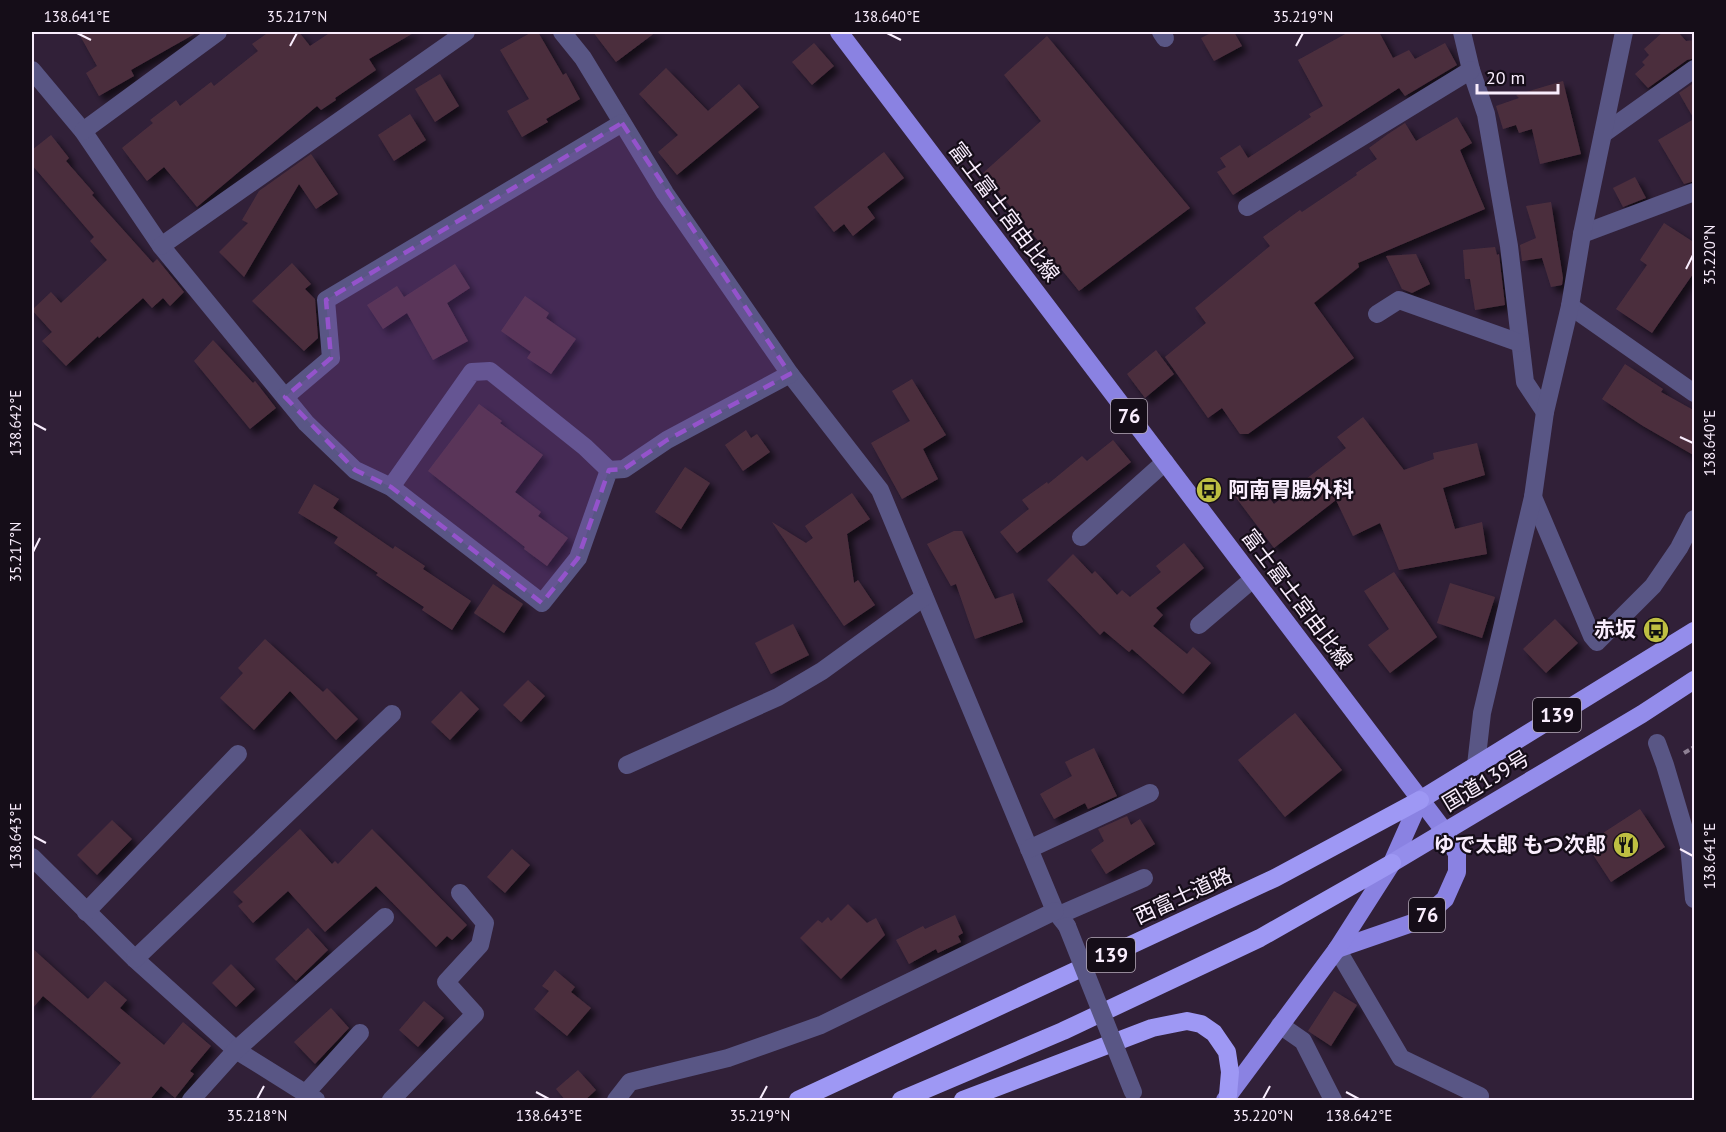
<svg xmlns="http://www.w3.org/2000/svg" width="1726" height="1132" viewBox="0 0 1726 1132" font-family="'PT Sans','Noto Sans JP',sans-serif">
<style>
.building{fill:#4c2f3e;filter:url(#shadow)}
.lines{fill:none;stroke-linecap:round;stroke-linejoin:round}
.path{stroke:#8e8094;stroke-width:4;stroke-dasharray:6 3;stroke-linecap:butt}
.minor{stroke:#595685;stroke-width:18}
.primary{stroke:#8a82e2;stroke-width:18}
.trunk{stroke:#948deb;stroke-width:18}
.motorway{stroke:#9e98f4;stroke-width:18}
.minor-bridge{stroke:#595685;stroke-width:18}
.marked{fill:#9453cb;fill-opacity:0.2;stroke:#9453cb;stroke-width:4.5;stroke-dasharray:12 8;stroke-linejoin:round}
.ticks{fill:none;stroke:#f9edfd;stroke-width:2}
.labels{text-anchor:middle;stroke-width:4.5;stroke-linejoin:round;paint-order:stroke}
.shield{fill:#150d18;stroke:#b5aab8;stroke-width:1.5}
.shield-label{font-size:20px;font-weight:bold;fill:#f9edfd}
.street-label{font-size:21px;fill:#f9edfd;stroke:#150d18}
.poi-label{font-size:21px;font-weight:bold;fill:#f9edfd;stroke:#150d18;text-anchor:end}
.neatline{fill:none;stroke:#f9edfd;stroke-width:2}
.ticks-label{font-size:15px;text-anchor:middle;fill:#f9edfd}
</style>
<defs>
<filter id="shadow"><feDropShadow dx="5.5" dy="5.5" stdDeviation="3" flood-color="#0009"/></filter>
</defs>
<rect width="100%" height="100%" fill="#312038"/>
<g class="building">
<path d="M78,32H198L131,70L134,76L99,96L86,73L97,66Z"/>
<path d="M269,32H299L310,46L331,32H415L369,59L376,70L335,98L336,100L321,110L317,106L197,207L164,167L147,181L122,148L153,123L150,120L176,100L180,106L211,82L214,86L258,51L252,44Z"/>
<path d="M532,32H538L563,75L566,73L580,99L546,119L548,122L522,137L507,111L529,99L500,50Z"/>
<path d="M593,32H656L616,62Z"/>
<path d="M1213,32H1234L1242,46L1214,61L1201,38Z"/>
<path d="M1349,32H1379L1393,58L1409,50L1415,59L1445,43L1457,65L1405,96L1399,88L1233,195L1217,172L1226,167L1220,158L1240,145L1248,158L1311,117L1309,114L1323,106L1298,60Z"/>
<path d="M1663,32H1678L1686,41L1695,40V58L1687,60L1648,88L1635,74L1645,65L1642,62L1649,55L1644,49Z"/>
<path d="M1047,36L1190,208L1079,291L983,173L1041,121L1004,75Z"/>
<path d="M814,43L834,66L812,85L792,62Z"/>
<path d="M666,68L708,111L739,84L759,107L677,175L658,152L678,135L639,94Z"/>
<path d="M440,74L459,106L435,122L415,89Z"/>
<path d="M1563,81L1581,154L1540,164L1532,129L1519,133L1516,125L1503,129L1496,106L1519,98L1516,95Z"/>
<path d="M1695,82V181L1684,184L1658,140L1694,119L1679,93Z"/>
<path d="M410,114L426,140L394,161L378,135Z"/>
<path d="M1457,117L1472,143L1460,150L1485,209L1358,263L1359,267L1314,303L1354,358L1248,434H1240L1222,408L1208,418L1165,357L1206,323L1195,308L1270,246L1263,237L1300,210L1302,212L1357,175L1356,173L1377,159L1369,148L1388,134L1405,123L1416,141Z"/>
<path d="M51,135L69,158L66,161L94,193L92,195L153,263L157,259L184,292L170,306L163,298L152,308L143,298L99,338L98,336L66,366L42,341L52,332L32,310L51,292L61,303L107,260L90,241L94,237L32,165V150Z"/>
<path d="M884,152L904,178L867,207L875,218L853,236L844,224L834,232L814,207Z"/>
<path d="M311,154L338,194L316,209L299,184L244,277L219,252L248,223L242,220L259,191Z"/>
<path d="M1635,177L1646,198L1623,207L1613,188Z"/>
<path d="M1551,202L1563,278L1562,285L1551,287L1542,258L1522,261L1520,245L1536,238L1526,206Z"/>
<path d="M1664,223L1695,243V271L1652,333L1616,309L1647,265L1640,260Z"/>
<path d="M1495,247L1497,255L1499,254L1505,305L1475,310L1470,279H1465L1463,250Z"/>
<path d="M1416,254L1430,284L1412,293L1402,289L1386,256Z"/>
<path d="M292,263L311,284L305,289L315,299L318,338L304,351L252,301Z"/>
<path d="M455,264L470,288L447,303L468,341L433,360L407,313L383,329L367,305L397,286L404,297Z"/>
<path d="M525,296L549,313L546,318L576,339L551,374L527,358L531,352L501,331Z"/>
<path d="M213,340L253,383L255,381L276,408L250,429L194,361Z"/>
<path d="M1156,350L1174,374L1145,398L1127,374Z"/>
<path d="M1625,364L1663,389L1661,392L1695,411V456L1643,426L1602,399Z"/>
<path d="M912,379L946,435L923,449L938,479L902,499L871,443L910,421L892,391Z"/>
<path d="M479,404L502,421L500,423L543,455L515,492L541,512L538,516L568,538L547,566L524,549L525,547L428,471Z"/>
<path d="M1363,417L1404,470L1434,459L1433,453L1477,443L1485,475L1443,488L1455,529L1482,522L1487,554L1399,570L1380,523L1353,536L1336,500L1274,548L1234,495L1255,479L1274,504L1346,448L1337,437Z"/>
<path d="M746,430L751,438L757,434L770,452L743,471L725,445Z"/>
<path d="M1113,440L1131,462L1017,553L1000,532L1029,509L1022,500L1047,482L1048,484L1082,456L1087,461Z"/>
<path d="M685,467L710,483L681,529L655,512Z"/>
<path d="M314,484L339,499L333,508L393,549L395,546L425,566L423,569L471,601L452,630L422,610L424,607L376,575L378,573L334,543L338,537L298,513Z"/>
<path d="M852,493L870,519L847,534L854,583L858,580L875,605L844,626L772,522L806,543L813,538L805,526Z"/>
<path d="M954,531H962L995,599L1013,593L1023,622L975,639L956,584L951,586L927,544Z"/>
<path d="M1184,543L1204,568L1156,608L1163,615L1153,626L1187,654L1193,647L1211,663L1183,694L1132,649L1129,652L1104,631L1100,635L1047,580L1073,554L1092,574L1095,571L1117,595L1122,590L1130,597L1161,572L1156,566Z"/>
<path d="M1394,572L1437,637L1390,673L1368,645L1389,629L1364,591Z"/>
<path d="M1450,583L1495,597L1482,638L1437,623Z"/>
<path d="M493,584L523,604L504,633L474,613Z"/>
<path d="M1555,619L1578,643L1546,673L1523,649Z"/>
<path d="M793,624L809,655L771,674L755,643Z"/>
<path d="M265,639L323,692L327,688L358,719L336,740L290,691L254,730L220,698L243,673L238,668Z"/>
<path d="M528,680L545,696L521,722L503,705Z"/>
<path d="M461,691L479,709L450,740L431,722Z"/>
<path d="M1295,713L1342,770L1285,817L1238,760Z"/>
<path d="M1094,748L1117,796L1088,809L1085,803L1054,819L1040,794L1072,776L1065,762Z"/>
<path d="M1640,809L1665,847L1611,882L1586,844Z"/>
<path d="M1127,816L1131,825L1140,819L1155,844L1106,874L1091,850L1104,841L1098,829Z"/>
<path d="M112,820L132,839L97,875L77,855Z"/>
<path d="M300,829L332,864L335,861L338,864L372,829L467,925L452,940L447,936L436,947L376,886L325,932L288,891L253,923L238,906L243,902L233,892Z"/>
<path d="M512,849L530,865L505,893L487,877Z"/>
<path d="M848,904L867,923L876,918L885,935L841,979L800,938L818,920L822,923L828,917L831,921Z"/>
<path d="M955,915L963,933L958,936L961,942L938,953L936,949L909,964L896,940L923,926L925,929Z"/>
<path d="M308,928L328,950L296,981L275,959Z"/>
<path d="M32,948L88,999L105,981L127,1000L120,1008L164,1045L183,1022L211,1046L190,1071L194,1074L175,1098L161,1086L149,1101H88L121,1063L43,996L32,1009Z"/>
<path d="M231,964L255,989L236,1007L212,983Z"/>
<path d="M555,970L575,987L571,992L591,1008L567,1036L534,1009L549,991L542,986Z"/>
<path d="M1334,991L1357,1005L1331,1046L1308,1031Z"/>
<path d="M424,1001L444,1018L418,1047L399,1030Z"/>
<path d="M331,1008L349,1028L315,1064L294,1042Z"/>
<path d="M578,1070L596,1090L584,1101H566L556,1089Z"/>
</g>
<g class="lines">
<path class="path" d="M1684,753L1694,747"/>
<g class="minor">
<path d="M562,32L583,58L665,193L790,374L880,490L1055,911L1067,926"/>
<path d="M1161,32L1165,38"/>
<path d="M1462,32L1471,70L1486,114L1509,246L1525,382L1545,412"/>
<path d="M32,70L83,131L161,246L306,423L355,470L391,487L542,603L578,558L609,470L624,469L667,440L790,374"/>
<path d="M83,131L218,32"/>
<path d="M1603,134L1694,69"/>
<path d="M1247,207L1471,70"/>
<path d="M1582,234L1694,192"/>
<path d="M161,246L466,32"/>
<path d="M1570,306L1694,393"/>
<path d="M1377,314L1399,300L1520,343"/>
<path d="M285,397L331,358L326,300L622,123"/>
<path d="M391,487L472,372L490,371L585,447L609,470"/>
<path d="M1533,497L1592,636L1597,642L1653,586L1679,548L1694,519"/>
<path d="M1081,537L1165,462"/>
<path d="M1199,625L1253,579"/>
<path d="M1657,743L1665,765L1689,846L1694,899"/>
<path d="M627,765L778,697L822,671L924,597"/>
<path d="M1476,765L1482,713L1533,497L1545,412L1570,306L1582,234L1624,32"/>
<path d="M1029,849L1150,793"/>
<path d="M32,857L135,959L236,1050L316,1100"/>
<path d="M86,912L238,754"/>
<path d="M1059,915L1144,878"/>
<path d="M1337,949L1401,1058L1480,1096"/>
<path d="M135,959L392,714"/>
<path d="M1280,1025L1303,1041L1333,1100"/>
<path d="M305,1094L360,1033"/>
<path d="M191,1100L236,1050L385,917"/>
<path d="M391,1100L475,1014L446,982L480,945L485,923L460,893"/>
<path d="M616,1100L630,1082L728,1058L821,1025L1055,911"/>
</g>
<g class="primary">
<path d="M839,32L1445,832L1457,854V872L1445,899L1421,920L1337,949"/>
<path d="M1225,1100L1337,949L1392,863L1420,800"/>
</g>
<g class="trunk">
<path d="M1420,800L1694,631"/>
<path d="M1392,863L1642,714L1694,680"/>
</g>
<g class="motorway">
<path d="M798,1100L1275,878L1420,800"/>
<path d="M901,1100L1063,1031L1260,938L1392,863"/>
<path d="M963,1100L1152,1028L1187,1021L1201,1024L1214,1033L1227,1052L1230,1072L1228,1095"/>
</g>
<path class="minor-bridge" d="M1067,926L1133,1092"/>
</g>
<path class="marked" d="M622,123L790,374L667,440L624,469L609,470L578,558L542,603L391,487L355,470L285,397L331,358L326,300Z"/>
<path class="ticks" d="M77,33L91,40M887,33L901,40M290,46L297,33M1296,46L1303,33M1686,269L1693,255M33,423L46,430M1680,437L1693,443M33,552L40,538M33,836L46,843M1680,849L1693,856M536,1092L549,1099M1346,1092L1359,1099M257,1099L264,1086M760,1099L767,1086M1263,1099L1270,1086"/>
<defs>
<g id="bus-disc" transform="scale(1.35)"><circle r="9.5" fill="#bebf42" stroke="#150d18"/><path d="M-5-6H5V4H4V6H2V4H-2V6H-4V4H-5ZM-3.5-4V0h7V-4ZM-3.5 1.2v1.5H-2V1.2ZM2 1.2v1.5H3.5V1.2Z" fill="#111"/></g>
<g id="restaurant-disc" transform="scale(1.35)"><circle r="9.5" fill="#bebf42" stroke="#150d18"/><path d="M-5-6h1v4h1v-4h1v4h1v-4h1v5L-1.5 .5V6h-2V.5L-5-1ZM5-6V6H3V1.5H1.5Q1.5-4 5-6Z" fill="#111"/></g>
</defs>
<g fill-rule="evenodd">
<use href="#bus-disc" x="1209" y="490"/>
<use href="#bus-disc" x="1656" y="630"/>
<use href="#restaurant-disc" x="1626" y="845"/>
</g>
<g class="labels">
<g class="shield">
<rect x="1111" y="399" width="36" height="34" rx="4.5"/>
<rect x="1533" y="698" width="48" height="34" rx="4.5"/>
<rect x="1409" y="898" width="36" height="34" rx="4.5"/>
<rect x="1087" y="938" width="48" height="34" rx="4.5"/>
</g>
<g class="shield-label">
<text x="1129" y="423">76</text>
<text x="1557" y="722">139</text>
<text x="1427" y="922">76</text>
<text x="1111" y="962">139</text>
</g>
<g class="street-label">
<text transform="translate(1004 212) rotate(53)" y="7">富士富士宮由比線</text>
<text transform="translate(1297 599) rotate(53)" y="7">富士富士宮由比線</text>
<text transform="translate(1486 781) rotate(-31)" y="7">国道139号</text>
<text transform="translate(1183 896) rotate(-25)" y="7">西富士道路</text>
</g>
<g class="poi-label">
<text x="1228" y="497" text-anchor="start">阿南胃腸外科</text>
<text x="1636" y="637">赤坂</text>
<text x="1606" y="852">ゆで太郎 もつ次郎</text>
</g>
</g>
<rect width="1726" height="1132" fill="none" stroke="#150d18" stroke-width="66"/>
<path d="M1477 84v9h81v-9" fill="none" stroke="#f9edfd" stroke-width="3"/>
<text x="1486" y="84" font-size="18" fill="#f9edfd" stroke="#150d18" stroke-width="4.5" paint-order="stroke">20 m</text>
<rect x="33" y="33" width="1660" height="1066" class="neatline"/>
<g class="ticks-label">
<text x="77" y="22">138.641°E</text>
<text x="297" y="22">35.217°N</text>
<text x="887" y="22">138.640°E</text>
<text x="1303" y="22">35.219°N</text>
<text transform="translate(1710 255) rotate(-90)" y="5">35.220°N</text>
<text transform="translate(16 423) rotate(-90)" y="5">138.642°E</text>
<text transform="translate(1710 443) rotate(-90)" y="5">138.640°E</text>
<text transform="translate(16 552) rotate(-90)" y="5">35.217°N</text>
<text transform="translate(16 836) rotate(-90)" y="5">138.643°E</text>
<text transform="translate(1710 856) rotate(-90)" y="5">138.641°E</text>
<text x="257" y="1121">35.218°N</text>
<text x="549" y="1121">138.643°E</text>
<text x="760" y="1121">35.219°N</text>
<text x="1263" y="1121">35.220°N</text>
<text x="1359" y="1121">138.642°E</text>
</g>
</svg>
